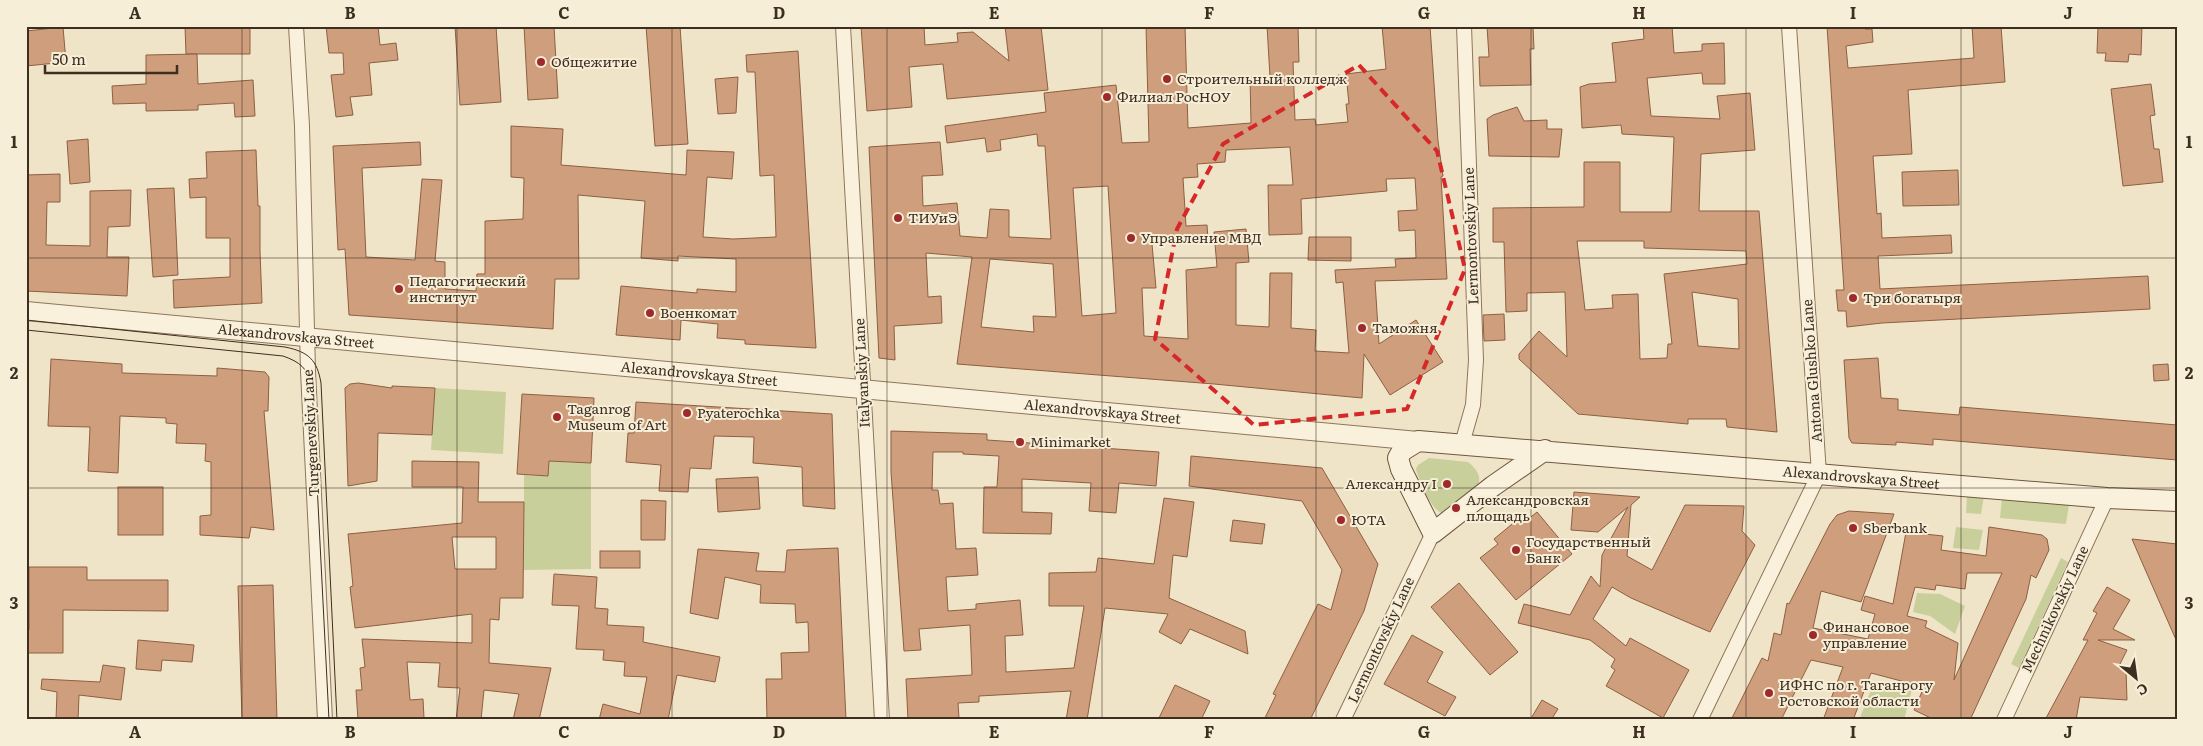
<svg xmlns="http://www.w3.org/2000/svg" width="2203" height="746" viewBox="0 0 2203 746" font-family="Literata,serif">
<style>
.green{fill:#c9cf9b}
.building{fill:#cf9f7d;stroke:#8d5f41;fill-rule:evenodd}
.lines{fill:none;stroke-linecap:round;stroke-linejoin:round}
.minor-casing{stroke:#8d765c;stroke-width:16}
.tertiary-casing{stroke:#8d765c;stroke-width:20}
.secondary-casing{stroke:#6f573f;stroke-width:22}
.minor{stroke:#faf1dc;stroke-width:14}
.tertiary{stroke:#faf1dc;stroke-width:18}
.secondary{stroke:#faf1dc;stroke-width:20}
.tram{stroke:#3d2e20;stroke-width:1}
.marked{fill:none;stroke:#d62828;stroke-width:4;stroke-dasharray:10 6;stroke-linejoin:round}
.grid{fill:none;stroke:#3d2e20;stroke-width:1;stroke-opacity:0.55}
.poi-dot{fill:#9e2a2b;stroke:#f7eed8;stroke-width:2}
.labels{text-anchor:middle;stroke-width:4;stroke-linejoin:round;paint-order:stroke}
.poi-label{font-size:14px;fill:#3d2e20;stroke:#f7eed8;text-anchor:start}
.street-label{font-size:14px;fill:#3d2e20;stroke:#f7eed8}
.neatline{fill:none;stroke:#3d2e20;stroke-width:2}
.grid-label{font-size:16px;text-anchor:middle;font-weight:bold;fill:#3d2e20}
</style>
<rect width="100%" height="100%" fill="#f0e4c8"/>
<g class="green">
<path d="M435,388L506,392L503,454L431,450Z"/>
<path d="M549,448L564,462L591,463V569L524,570V475L548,476Z"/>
<path d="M1429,458L1468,462C1497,485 1463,499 1444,514C1432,512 1419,481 1416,469L1418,465Z"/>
<path d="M1967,495L1984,496L1981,514L1966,513Z"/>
<path d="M2002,498L2069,504L2066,524L2000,518Z"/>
<path d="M1956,527L1983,530L1979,550L1953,548Z"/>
<path d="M2061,558L2068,562L2019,668L2011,664Z"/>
<path d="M1917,593L1940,594L1965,606L1955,634L1930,616L1913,612Z"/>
<path d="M1873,685H1913L1904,720H1859Z"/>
</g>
<g class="building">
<path d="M185,26H250V54H186Z"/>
<path d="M326,26H378L380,45L396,43L398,60L369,63L372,95L350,97L353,115L336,117L331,75L344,74L343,53H329Z"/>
<path d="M455,26H496L501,102L460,105Z"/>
<path d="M524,26H554L558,98L528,100Z"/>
<path d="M646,26H680L688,144L655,146Z"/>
<path d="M861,26H924L925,45L958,42L957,33L973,32L1009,61L1005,26H1041L1048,90L947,99L943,64L909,67L912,107L867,111Z"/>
<path d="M1146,26H1185L1188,128L1251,123L1250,77H1270L1267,26H1298L1299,62H1293L1295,120L1315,119L1316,125L1348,122L1346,104H1349L1346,74L1386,69L1382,26H1430L1438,141L1443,176L1441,177L1447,279L1375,281L1379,344L1416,320L1443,362L1390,395L1364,354L1362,398L1214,384L957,364L972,257L926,253L928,297L941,296L942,323L894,326L895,360L879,358L869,147L940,142L943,175L922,176L923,206L957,203L960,236L987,238L990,209L1009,210V237L1051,239L1045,146H1038L1037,134L1000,140L1001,150L987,152L985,138L947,143L945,126L1046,112L1044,93L1116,85L1122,143L1149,142ZM1290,147L1293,185H1268L1269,235L1302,234L1301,199L1387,191L1386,179L1415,178L1417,210L1398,211L1399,231L1415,230L1416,258L1395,259L1396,267L1335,270L1336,283L1343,282L1349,353L1315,351L1316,330L1291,328L1292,273H1270L1269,327L1236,325V263L1249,262L1246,229L1214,232L1217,267L1186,270L1188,339L1144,336L1142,288H1156L1152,244L1208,239L1207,225L1186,226L1183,178L1198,177L1197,164L1225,162L1226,150ZM1108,186L1116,313L1082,316L1073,188ZM990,259L1053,264L1056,317L1033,316L1034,332L981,327Z"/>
<path d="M1487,26H1533L1534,49H1530L1531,85L1480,86L1479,57H1489Z"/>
<path d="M1643,26H1672L1674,53L1702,51V44L1724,43L1725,84H1703L1702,73L1647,78L1651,116L1720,119L1717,96L1750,93L1755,150L1701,154L1699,211H1759L1777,432L1727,427L1726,419H1688V424L1578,414L1519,359V354L1539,331L1567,357L1565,292L1527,293V311L1506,312L1504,242H1493V208L1584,207V162H1620V212H1671L1674,137L1622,134L1621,125L1582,128L1580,87L1589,84L1616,82L1612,43L1644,39ZM1577,241H1644V248L1746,251L1747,264L1664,274L1672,344H1668L1667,358L1640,359L1638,294L1612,295L1613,308L1585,310ZM1692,292L1738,299L1739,349L1698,346Z"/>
<path d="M1827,26H1865V29H1872L1873,42L1846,46L1848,68L1974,58L1972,26H2001L2005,82L1908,90L1912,154L1873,156L1877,214L1881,213L1882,238L1951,235L1952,253L1878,256L1880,289L2148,276L2150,309L1882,323L1847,327L1846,311H1838L1836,290H1844Z"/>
<path d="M2098,26H2142L2141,55L2129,54L2128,62L2105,61L2106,53H2097Z"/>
<path d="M63,27L66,62L26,66V31Z"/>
<path d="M798,51L816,348L745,344V340L717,338L718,324L681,320L680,340L616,335L621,286L697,293V289L736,292V259L678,256V261L641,258L645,201L578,195L579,279H555L553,329L349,315L345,249L338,250L333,146L420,142L421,165L362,168L366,257L415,260L422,179L442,180L435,261L445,262V289L476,291L477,274H485V221L523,219L524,178L511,177V126L563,129L561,165L686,175L687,150L734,152L732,179L707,177L703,237L733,239L776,237L774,175L760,176L755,72H747L746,55Z"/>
<path d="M197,54L198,84L253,80L255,116L235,117L234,103L198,105V110L146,111V103L113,104L112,86L146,84V55Z"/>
<path d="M738,77L736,113L718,114L715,79Z"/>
<path d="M2151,84L2155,115L2150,116L2154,149H2159L2163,182L2123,186L2111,89Z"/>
<path d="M1517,107L1524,121L1547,120V129H1562L1559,157L1489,156L1487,119L1493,115Z"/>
<path d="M88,139L90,182L70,184L67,141Z"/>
<path d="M256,150L258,206H260V251L262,303L174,308L173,280L230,277V238H206V197L190,198L189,179L207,178L206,152Z"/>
<path d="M1958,170L1959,205L1903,206L1902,172Z"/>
<path d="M60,174V202H47L46,245L90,246V191L131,190L130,226L108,227L107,257H129L127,296L26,291V175Z"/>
<path d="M174,188L178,275L153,277L147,189Z"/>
<path d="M1309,237H1351V261L1308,260Z"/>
<path d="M1504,314L1505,340L1484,341L1483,315Z"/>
<path d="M1878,358L1881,398L1898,399V410L1959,415L1960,407L2177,425V460L1933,439V445L1896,442V445L1852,443L1849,438L1844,360Z"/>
<path d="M51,359L122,364V373L217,376V368L265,372L269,377L268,411H264L274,530L251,527L249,538L200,535V516L211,515V462L205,461L206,444L176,443L177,424L166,423V418L120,416L118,473L88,471L90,427L48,426Z"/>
<path d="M2168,364L2169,380L2154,381L2153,365Z"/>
<path d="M358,383L392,388V386L435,388L432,435L378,433L377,481L348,486L345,388L350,384Z"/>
<path d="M522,394L594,398L591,463L549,461L548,476L517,474Z"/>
<path d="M636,402L832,414L835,509L803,506L802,467L753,463L754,437L714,436L711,469L690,468L688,492L659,491L661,465L626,462L628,433H634Z"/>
<path d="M891,431L987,434V440L1159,452L1156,486L1119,483L1116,513L1089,511L1091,483L1022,479V512L1052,513L1051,534L983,533L984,487H997L999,456L963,454V452H933L932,490H938L940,504L953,503L956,549L976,548L978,575L946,577L948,611L976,609V604L1020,600L1023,635L1005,636L1006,672L1074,668L1084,606H1049V573L1096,572L1098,558L1154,564L1164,498L1194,502L1187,557L1173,555L1169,598L1245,631L1248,654L1190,629L1181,644L1159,632L1168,614L1105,608L1087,720H1066L1071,691L979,696V702L958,703L959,718L946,720H908L906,679L972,675L970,625L919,629L921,650L904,651L891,472Z"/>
<path d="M1191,456L1322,468L1378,564L1364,611L1310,720H1264L1276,695L1273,694L1318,604L1331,610L1342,570L1302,501L1189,486Z"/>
<path d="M412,461L479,462L478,502H524L523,598H500L499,620L490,619L489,663L551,668L539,720H513L519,694L484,690L481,720H456L460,688L438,687L440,663L407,662L410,700L423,699L424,718L358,720L356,690H362L360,668L365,667L362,639L472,643V614L355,628L350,587L353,586L348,534L462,523L463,487H412ZM452,537H496V569H455Z"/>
<path d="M758,477L760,509L718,512L716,479Z"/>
<rect x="118" y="487" width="45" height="48"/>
<path d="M1574,492L1640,497L1631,505L1627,556L1652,570L1685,505L1744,506L1742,531L1755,545L1710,632L1631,598L1612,587L1593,619L1626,646L1630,638L1689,670L1663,718L1606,686L1615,670L1611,667L1615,659L1590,640L1518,623L1524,604L1570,615L1591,576L1600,587L1602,555L1628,507L1598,532L1571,530Z"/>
<path d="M641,500L666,501L665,540H641Z"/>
<path d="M1849,511L1894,514L1861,602L1821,591L1813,628L1868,639L1875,614L1861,610L1865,596L1893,604L1906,532L1943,536L1941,550L1986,556L1989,527L2042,535L2047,539L2049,550L2036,578L2031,575L2026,599L1970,720H1935L1914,710L1924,687L1871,673L1853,720H1823L1843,667L1811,660L1781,720H1731L1762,658L1768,661L1774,633L1781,635L1787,603L1789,604L1830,524L1837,515ZM1967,573H2002L1954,680L1958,643L1925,627L1927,621L1907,616L1915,587L1935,590L1936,585L1965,589Z"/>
<path d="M1537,512L1572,554L1516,600L1480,558L1498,544L1494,539L1517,520L1521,525Z"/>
<path d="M1233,520L1265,524L1262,544L1230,541Z"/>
<path d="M2132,539L2177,544V642L2141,560Z"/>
<path d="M838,548L846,720H767L766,679H782L781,653L809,652L808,622L796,623L795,604L760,603L761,585L725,577L718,619L690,613L698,549L759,553L756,571L785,572L787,550Z"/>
<rect x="600" y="551" width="40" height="17"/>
<path d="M29,567H87V580H168V611L63,610V653H26V631L29,630Z"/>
<path d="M554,574L597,577L595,608L608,609L607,625L644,627L643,642L720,657L715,682L677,675L668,720H599L603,704L640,714L647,677L624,676L625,662L603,660L604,650L576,649L579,606L552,605Z"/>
<path d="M1459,583L1518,652L1490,675L1431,607Z"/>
<path d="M273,585L277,720H242L238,586Z"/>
<path d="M2107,587L2130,600L2113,629L2135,640H2098L2127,650L2118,668L2126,669L2127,700L2080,697L2076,720H2045L2088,640H2083L2097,613L2093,611Z"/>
<path d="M1412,635L1443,652L1427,682L1456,697L1445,716L1384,684Z"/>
<path d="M138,640L194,645L192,662L162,660L161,671L136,669Z"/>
<path d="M103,665L125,668L121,700L79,695L78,720H56L57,692L41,689L42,679L100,682Z"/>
<path d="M1175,685L1210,701L1201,720H1158Z"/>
<path d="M1542,700L1558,709L1551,720H1530Z"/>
</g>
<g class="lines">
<g class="minor-casing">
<g id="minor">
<path d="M296,26L302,126L308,371L325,720"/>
<path d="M843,26L882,720"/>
<path d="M1462,444L1473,405L1476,360L1464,26"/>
<path d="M1343,720L1433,533"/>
<path d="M1700,720L1819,474L1789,26"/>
<path d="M2004,720L2107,498"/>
</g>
</g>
<g class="tertiary-casing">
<g id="tertiary">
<path id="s1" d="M26,311L1418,441"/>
</g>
</g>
<g class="secondary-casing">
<g id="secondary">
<path id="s2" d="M1545,450L1493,486L1433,533L1401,469L1398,458L1402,451L1418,441L2107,498L2177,501"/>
</g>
</g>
<use href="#minor" class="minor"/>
<use href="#tertiary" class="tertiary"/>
<use href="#secondary" class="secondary"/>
<g class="tram">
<path d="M26,320L285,347C309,352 317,360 321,383L337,720"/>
<path d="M26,330L283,356C300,362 307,368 312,385L329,720"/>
</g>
</g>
<path class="marked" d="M1359,65L1437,151L1465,269L1407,409L1254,425L1155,339L1177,229L1223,144Z"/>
<path class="grid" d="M242,26V720M457,26V720M672,26V720M887,26V720M1102,26V720M1316,26V720M1531,26V720M1746,26V720M1961,26V720M26,258H2177M26,488H2177"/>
<g class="poi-dot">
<circle cx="541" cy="62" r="5"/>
<circle cx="1167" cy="79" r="5"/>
<circle cx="1107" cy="97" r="5"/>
<circle cx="898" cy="218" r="5"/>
<circle cx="1131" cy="238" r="5"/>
<circle cx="399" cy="289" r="5"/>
<circle cx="1853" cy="298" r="5"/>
<circle cx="650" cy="313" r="5"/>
<circle cx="1362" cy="328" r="5"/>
<circle cx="687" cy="413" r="5"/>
<circle cx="557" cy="417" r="5"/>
<circle cx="1020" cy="442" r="5"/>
<circle cx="1447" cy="484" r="5"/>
<circle cx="1456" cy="508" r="5"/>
<circle cx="1341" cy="520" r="5"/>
<circle cx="1853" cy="528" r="5"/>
<circle cx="1516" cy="550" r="5"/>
<circle cx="1813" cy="635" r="5"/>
<circle cx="1769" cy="693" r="5"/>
</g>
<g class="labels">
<g class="poi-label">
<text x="551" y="67">Общежитие</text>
<text x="1177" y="84">Строительный колледж</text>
<text x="1117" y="102">Филиал РосНОУ</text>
<text x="908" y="223">ТИУиЭ</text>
<text x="1141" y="243">Управление МВД</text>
<text x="409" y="286">Педагогический<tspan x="409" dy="16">институт</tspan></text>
<text x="1863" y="303">Три богатыря</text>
<text x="660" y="318">Военкомат</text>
<text x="1372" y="333">Таможня</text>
<text x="567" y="414">Taganrog<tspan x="567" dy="16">Museum of Art</tspan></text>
<text x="697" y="418">Pyaterochka</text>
<text x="1030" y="447">Minimarket</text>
<text x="1437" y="489" text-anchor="end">Александру I</text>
<text x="1466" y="505">Александровская<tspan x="1466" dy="16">площадь</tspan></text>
<text x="1351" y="525">ЮТА</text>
<text x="1863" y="533">Sberbank</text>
<text x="1526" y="547">Государственный<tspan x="1526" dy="16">Банк</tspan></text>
<text x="1823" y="632">Финансовое<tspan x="1823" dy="16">управление</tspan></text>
<text x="1779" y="690">ИФНС по г. Таганрогу<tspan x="1779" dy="16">Ростовской области</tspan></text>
</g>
<g class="street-label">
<text transform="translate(1471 236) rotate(-92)" y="5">Lermontovskiy Lane</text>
<text dy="5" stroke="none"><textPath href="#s1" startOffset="271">Alexandrovskaya Street</textPath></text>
<text transform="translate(1812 371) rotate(-94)" y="5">Antona Glushko Lane</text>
<text transform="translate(862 373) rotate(-93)" y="5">Italyanskiy Lane</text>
<text dy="5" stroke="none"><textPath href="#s1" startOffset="676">Alexandrovskaya Street</textPath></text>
<text dy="5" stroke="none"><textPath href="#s1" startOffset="1081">Alexandrovskaya Street</textPath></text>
<text transform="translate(311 433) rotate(-93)" y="5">Turgenevskiy Lane</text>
<text dy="5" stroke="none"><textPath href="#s2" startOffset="694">Alexandrovskaya Street</textPath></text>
<text transform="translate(2055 609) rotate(-65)" y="5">Mechnikovskiy Lane</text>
<text transform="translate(1381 640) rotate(-65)" y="5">Lermontovskiy Lane</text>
</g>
</g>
<rect width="2203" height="746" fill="none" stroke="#f7eed8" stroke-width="55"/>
<g transform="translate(2136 678) rotate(151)" stroke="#f7eed8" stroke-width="4" paint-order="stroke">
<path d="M0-4L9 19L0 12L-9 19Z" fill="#3d2e20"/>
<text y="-8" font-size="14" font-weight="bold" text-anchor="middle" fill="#3d2e20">С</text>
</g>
<path d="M45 65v8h132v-8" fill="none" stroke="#3d2e20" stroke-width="2.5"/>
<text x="52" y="65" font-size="15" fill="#3d2e20" stroke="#f7eed8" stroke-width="4" paint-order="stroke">50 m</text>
<rect x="28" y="28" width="2148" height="690" class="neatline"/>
<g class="grid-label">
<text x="135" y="19">A</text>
<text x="350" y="19">B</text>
<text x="564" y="19">C</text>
<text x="779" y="19">D</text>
<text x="994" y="19">E</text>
<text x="1209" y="19">F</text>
<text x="1424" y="19">G</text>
<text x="1639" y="19">H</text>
<text x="1853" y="19">I</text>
<text x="2068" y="19">J</text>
<text x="14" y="148">1</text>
<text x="2189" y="148">1</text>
<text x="14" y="379">2</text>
<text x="2189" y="379">2</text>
<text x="14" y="609">3</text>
<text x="2189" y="609">3</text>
<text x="135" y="738">A</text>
<text x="350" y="738">B</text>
<text x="564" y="738">C</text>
<text x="779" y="738">D</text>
<text x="994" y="738">E</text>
<text x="1209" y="738">F</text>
<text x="1424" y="738">G</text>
<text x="1639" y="738">H</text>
<text x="1853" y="738">I</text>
<text x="2068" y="738">J</text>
</g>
</svg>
